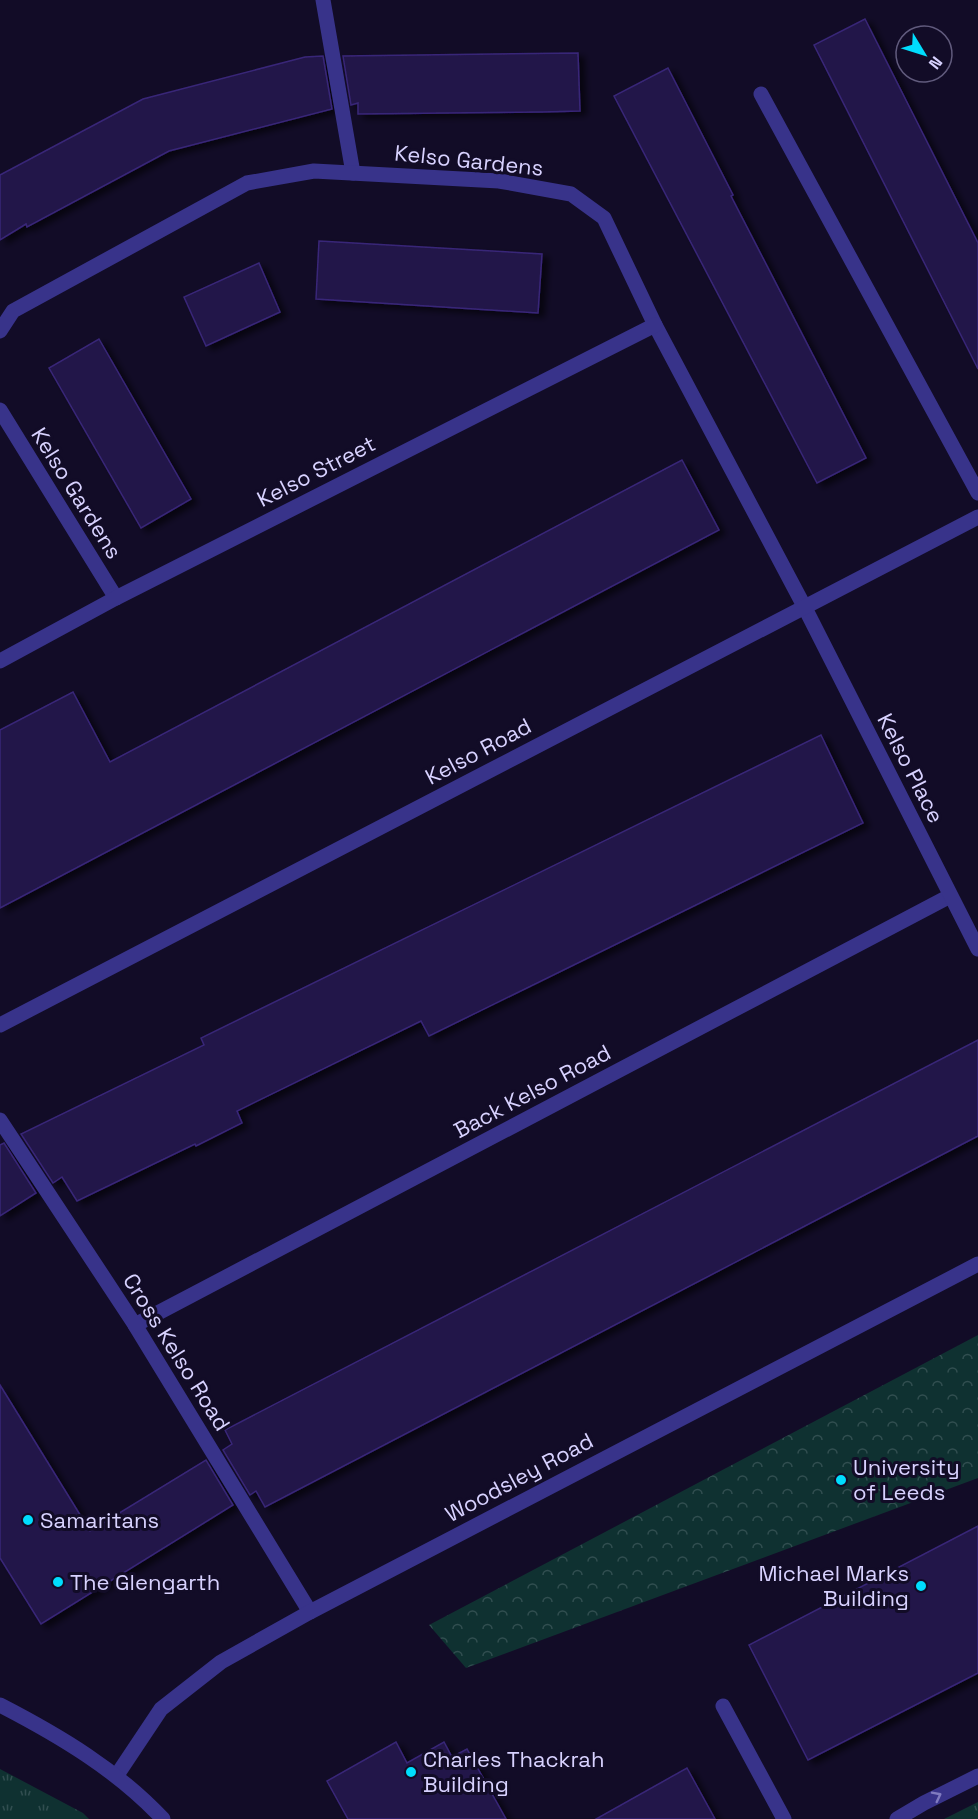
<svg xmlns="http://www.w3.org/2000/svg" width="978" height="1819" viewBox="0 0 978 1819" font-family="'Space Grotesk',sans-serif">
<style>
.grass{fill:url(#grass-tufts)}
.forest{fill:url(#forest-crowns)}
.building{fill:#221749;stroke:#392678;stroke-width:1.5;filter:url(#shadow)}
.lines{fill:none;stroke-linecap:round;stroke-linejoin:round}
.service{stroke:#38338a;stroke-width:15}
.minor{stroke:#38338a;stroke-width:15}
.tertiary{stroke:#38338a;stroke-width:15}
.oneway{stroke:#807bbf}
.poi-dot{fill:#00ddfd;stroke:#120c27;stroke-width:2}
.labels{text-anchor:middle;stroke-width:6;stroke-linejoin:round;paint-order:stroke}
.street-label{font-size:22px;fill:#d8d2ff;stroke:#120c27}
.poi-label{font-size:22px;fill:#d8d2ff;stroke:#120c27;text-anchor:start}
</style>
<defs>
<pattern id="grass-tufts" width="24" height="20" patternUnits="userSpaceOnUse" patternTransform="scale(1.5)"><rect width="24" height="20" fill="#0f3131"/><path d="M3 7l-1-3M5 7V3M7 7l1-3M15 17l-1-3M17 17v-4M19 17l1-3" fill="none" stroke="#314e50"/></pattern>
<pattern id="forest-crowns" width="20" height="18" patternUnits="userSpaceOnUse" patternTransform="scale(1.5)"><rect width="20" height="18" fill="#0f3131"/><path d="M2 6a3 3 0 1 1 6 0M12 15a3 3 0 1 1 6 0" fill="none" stroke="#314e50"/></pattern>
<filter id="shadow"><feDropShadow dx="6" dy="4" stdDeviation="3" flood-color="#0009"/></filter>
</defs>
<rect width="100%" height="100%" fill="#120c27"/>
<g class="grass">
<path d="M0,1769L83,1813L89,1819H0Z"/>
<path d="M978,1802V1819H944Z"/>
</g>
<path class="forest" d="M978,1335V1478L466,1668L429,1625Z"/>
<g class="building">
<path d="M865,19L978,243V369L814,45Z"/>
<path d="M578,53L580,111L542,112L358,114V103L351,105L343,56Z"/>
<path d="M323,56L332,109L169,151L27,227L26,224L0,240V175L143,99L305,57Z"/>
<path d="M668,68L733,195L731,196L866,458L817,483L614,96Z"/>
<path d="M319,241L542,254L538,313L316,299Z"/>
<path d="M259,263L280,312L206,346L184,297Z"/>
<path d="M99,339L191,499L141,528L49,368Z"/>
<path d="M682,460L719,530L0,908V730L73,692L110,762Z"/>
<path d="M821,735L863,823L429,1036L421,1021L237,1111L242,1123L196,1146L195,1144L77,1201L62,1177L53,1183L21,1134L204,1045L201,1038Z"/>
<path d="M978,1040V1136L265,1507L256,1491L250,1495L223,1450L232,1444L225,1430Z"/>
<path d="M4,1143L36,1193L0,1216V1145Z"/>
<path d="M0,1385L90,1531L206,1460L233,1505L41,1624L0,1558Z"/>
<path d="M978,1526V1673L808,1760L749,1645Z"/>
<path d="M396,1742L407,1763L444,1742L452,1757L467,1749L506,1819H348L327,1781Z"/>
<path d="M687,1768L715,1819H596Z"/>
</g>
<g class="lines">
<g class="service">
<path d="M323,0L353,173"/>
<path d="M761,94L978,493"/>
<path d="M135,1325L950,896"/>
<path d="M723,1706L784,1819"/>
<path d="M897,1819L924,1803L978,1776"/>
</g>
<g class="minor">
<path d="M0,331L13,311L247,183L314,171L499,181L571,194L604,218L655,325L804,606L978,949"/>
<path d="M0,410L116,598"/>
<path d="M0,661L116,598L655,325"/>
<path d="M0,1025L978,517"/>
<path d="M0,1120L135,1325L310,1612"/>
<path d="M117,1775L161,1709L221,1662L310,1612L978,1264"/>
</g>
<path class="tertiary" d="M0,1705C60,1736 117,1770 163,1819"/>
</g>
<defs><path id="oneway-chevron" d="M-2-3.5L2.5 0L-2 3.5" fill="none" stroke-width="1.6" stroke-linecap="round" stroke-linejoin="round" transform="scale(1.5)"/></defs>
<use class="oneway" href="#oneway-chevron" transform="translate(937 1796) rotate(-27)"/>
<g class="poi-dot">
<circle cx="841" cy="1480" r="6"/>
<circle cx="28" cy="1520" r="6"/>
<circle cx="58" cy="1582" r="6"/>
<circle cx="921" cy="1586" r="6"/>
<circle cx="411" cy="1772" r="6"/>
</g>
<g class="labels">
<g class="street-label">
<text transform="translate(469 160) rotate(6)" y="8">Kelso Gardens</text>
<text transform="translate(316 471) rotate(-27)" y="8">Kelso Street</text>
<text transform="translate(77 493) rotate(58)" y="8">Kelso Gardens</text>
<text transform="translate(478 751) rotate(-28)" y="8">Kelso Road</text>
<text transform="translate(911 768) rotate(63)" y="8">Kelso Place</text>
<text transform="translate(532 1091) rotate(-28)" y="8">Back Kelso Road</text>
<text transform="translate(177 1352) rotate(58)" y="8">Cross Kelso Road</text>
<text transform="translate(519 1477) rotate(-28)" y="8">Woodsley Road</text>
</g>
<g class="poi-label">
<text x="853" y="1475">University<tspan x="853" dy="25">of Leeds</tspan></text>
<text x="40" y="1528">Samaritans</text>
<text x="909" y="1581" text-anchor="end">Michael Marks<tspan x="909" dy="25">Building</tspan></text>
<text x="70" y="1590">The Glengarth</text>
<text x="423" y="1767">Charles Thackrah<tspan x="423" dy="25">Building</tspan></text>
</g>
</g>
<g transform="translate(924 54) rotate(128)"><circle r="28" fill="#120c27" stroke="#615b7d" stroke-width="1.5"/>
<path d="M0-4.5L10 22L0 15L-10 22Z" fill="#00ddfd"/>
<text y="-9" font-size="16" font-weight="bold" text-anchor="middle" fill="#d8d2ff">N</text>
</g>
</svg>
